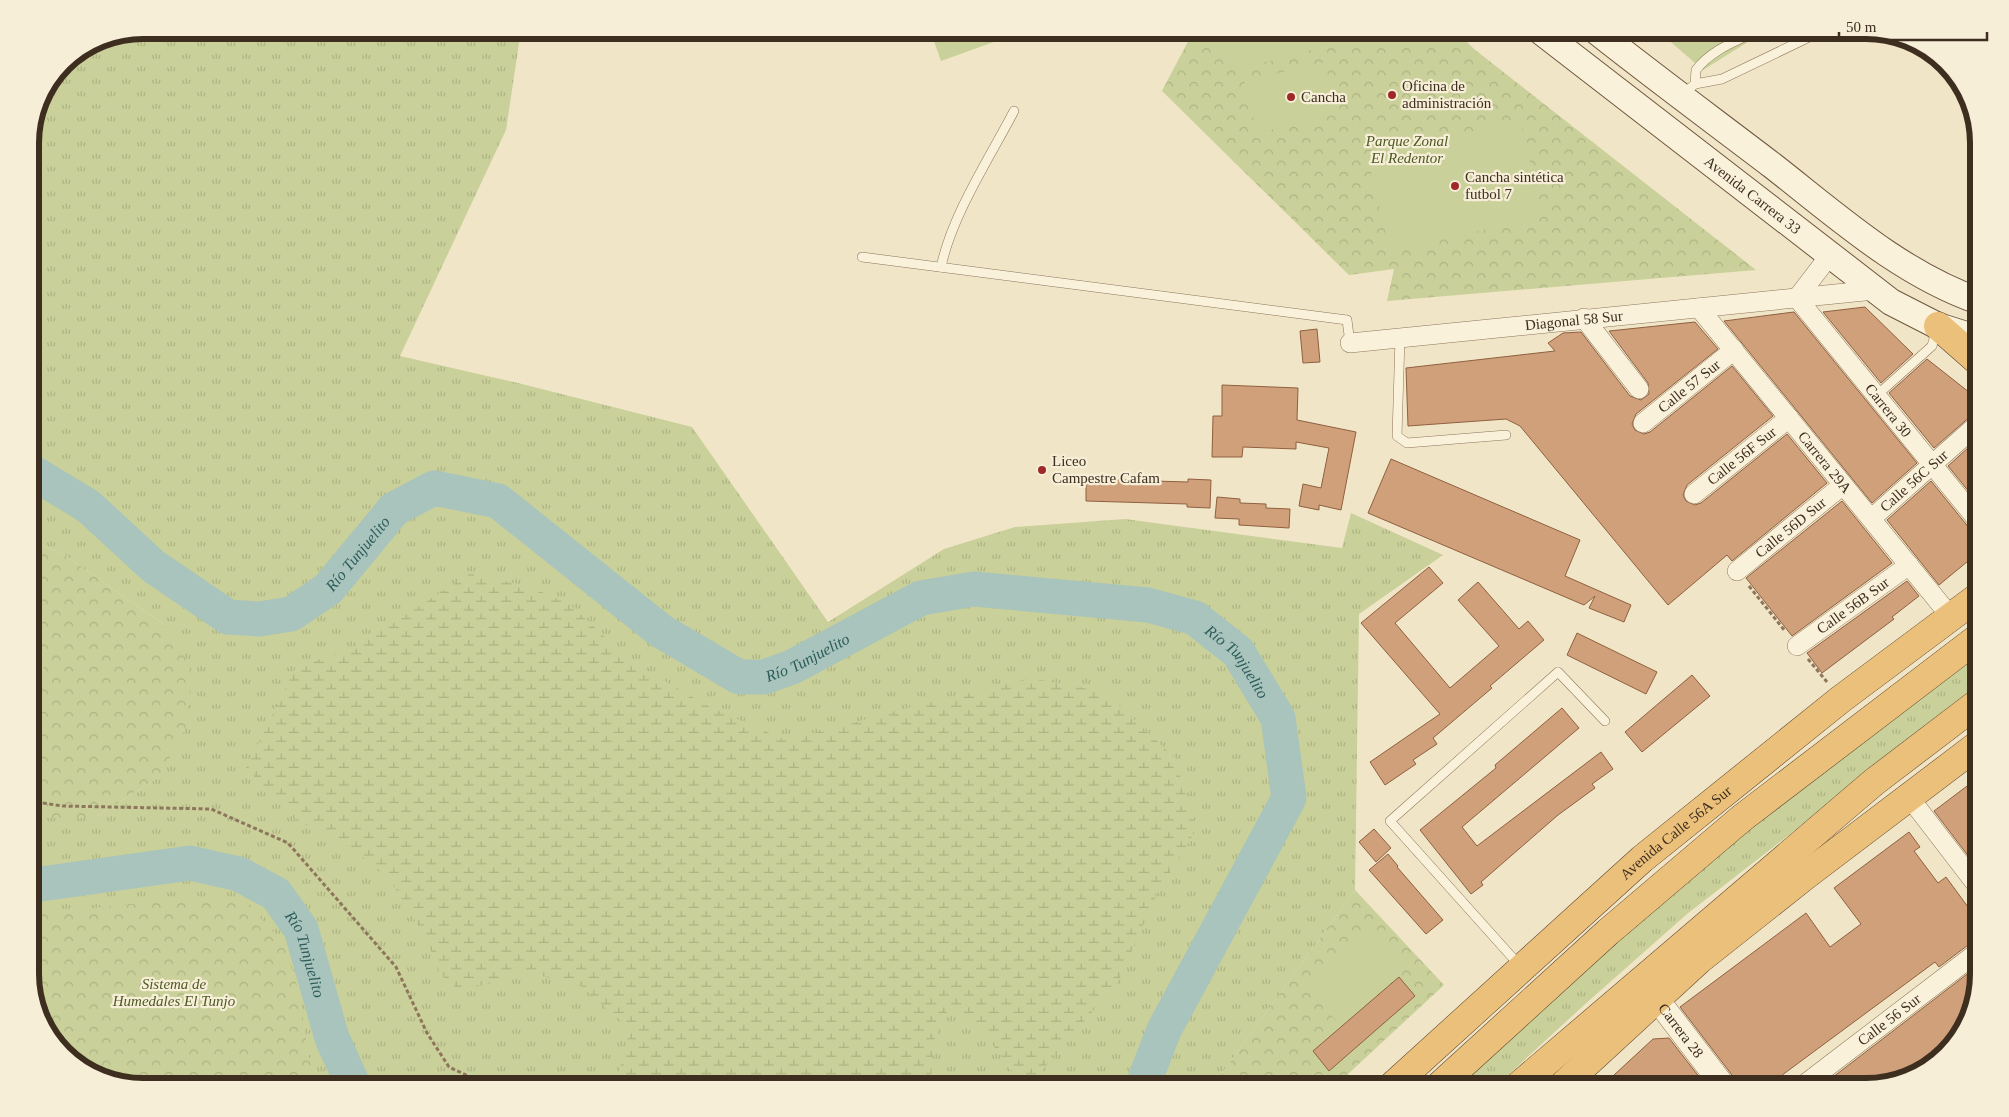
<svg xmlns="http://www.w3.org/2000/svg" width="2009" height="1117" viewBox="0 0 2009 1117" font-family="Georgia,serif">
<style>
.grass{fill:url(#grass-tufts)}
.forest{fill:url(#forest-crowns)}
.wetland{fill:url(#wetland-marsh)}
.garden{fill:#c9d099}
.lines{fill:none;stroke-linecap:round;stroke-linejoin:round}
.river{stroke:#a8c4bc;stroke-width:35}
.building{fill:#d0a07b;stroke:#8e603f}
.service-casing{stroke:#8d765b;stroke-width:10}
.minor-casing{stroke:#8d765b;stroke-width:20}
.tertiary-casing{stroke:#8d765b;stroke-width:25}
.secondary-casing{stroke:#6f573e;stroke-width:28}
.trunk-casing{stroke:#5b442f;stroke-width:29}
.path{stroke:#8d765b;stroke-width:3;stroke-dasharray:4 2.5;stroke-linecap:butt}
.service{stroke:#faf1db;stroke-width:9}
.minor{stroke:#faf1db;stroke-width:19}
.tertiary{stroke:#faf1db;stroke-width:24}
.secondary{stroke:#faf1db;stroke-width:26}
.trunk{stroke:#ebc07a;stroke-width:28}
.poi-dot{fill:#9f2928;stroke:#f7eed7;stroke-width:2}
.labels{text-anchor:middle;stroke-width:4.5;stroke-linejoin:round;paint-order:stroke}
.poi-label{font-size:15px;fill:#3d2e1f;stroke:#f7eed7;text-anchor:start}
.park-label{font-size:15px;font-style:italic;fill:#4c5a25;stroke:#f7eed7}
.street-label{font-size:15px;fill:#3d2e1f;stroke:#f7eed7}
.water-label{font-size:16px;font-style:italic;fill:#2e5d5b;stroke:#f7eed7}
.rim{fill:none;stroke:#3d2e1f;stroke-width:6}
</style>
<defs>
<pattern id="grass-tufts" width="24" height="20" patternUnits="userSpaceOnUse" patternTransform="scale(1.25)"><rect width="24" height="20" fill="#c9d099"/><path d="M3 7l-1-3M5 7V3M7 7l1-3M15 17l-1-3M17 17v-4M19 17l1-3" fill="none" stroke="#aeb383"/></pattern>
<pattern id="forest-crowns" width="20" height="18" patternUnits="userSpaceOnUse" patternTransform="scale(1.25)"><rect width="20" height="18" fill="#c9d099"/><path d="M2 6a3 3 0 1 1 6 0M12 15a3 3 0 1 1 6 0" fill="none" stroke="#aeb383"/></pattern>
<pattern id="wetland-marsh" width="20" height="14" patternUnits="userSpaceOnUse" patternTransform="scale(1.25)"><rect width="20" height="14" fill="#c9d099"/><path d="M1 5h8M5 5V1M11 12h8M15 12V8" fill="none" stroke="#aeb383"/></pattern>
</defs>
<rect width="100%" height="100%" fill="#f1e5c7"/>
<g class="grass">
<path d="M143,30H521L506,130L400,356L518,383L692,427L828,622L944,549L1015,527L1125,519L1342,548L1351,513L1443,555L1359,614L1355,890L1212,1087H143L87,1072L45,1031L30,981V818H94L159,777L166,626L63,554L30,540V136L42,93L63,63L100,38Z"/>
<path d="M1979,648V688L1687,914L1583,1006L1495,1087H1453L1605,948L1755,824Z"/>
</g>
<g class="forest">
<path d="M1194,30H1455L1474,49L1756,270L1387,301L1394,269L1349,275L1162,91Z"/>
<path d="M30,540L63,554L166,626L193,671L186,728L159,777L94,818H30Z"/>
<path d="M1355,890L1444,985L1334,1087H1212Z"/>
<path d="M177,899H242L283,942L299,992L308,1054L318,1087H143L87,1072L45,1031L30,981V915Z"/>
</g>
<path class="wetland" d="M471,573L530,587L571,605L630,661L708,706L783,739L830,730L879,715L1031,678L1105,692L1175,758L1196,830L1157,894L1118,982L1038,1075L1016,1077L972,1016L949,1007L933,1043L931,1087H615L630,1029L581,986L523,971L461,992L440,974L426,938L388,877L342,841L295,820L246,768L296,667L356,647Z"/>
<g class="garden">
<path d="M930,30H1018L1019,33L941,61Z"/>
<path d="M1221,30H1326C1325,37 1323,43 1317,47C1309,53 1244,68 1234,67C1216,63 1212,44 1221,30Z"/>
<path d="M1657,30H1767L1703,70Z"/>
<path d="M1325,62L1337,114L1257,133L1244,81Z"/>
<path d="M1520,120L1543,216L1390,252L1367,156Z"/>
<path d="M30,646L49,660L30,687Z"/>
<path d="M1372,927L1406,965L1340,1025L1306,987Z"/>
</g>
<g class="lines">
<g class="river">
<path id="s1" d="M30,471L88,506L153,566L228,617L259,619L291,614L328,589L394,509L434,488L498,501L661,631L739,677H764L792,667L921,598L974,589L1148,605L1195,618L1238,652L1278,718L1289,798L1164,1030L1142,1087"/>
<path id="s2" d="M30,882L41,884L190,863L239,874L276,894L301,929L332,1038L354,1087"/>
</g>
</g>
<g class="building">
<path d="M1865,307L1913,354L1881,383L1823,312Z"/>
<path d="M1794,312L1917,463L1872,503L1724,321Z"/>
<path d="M1695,322L1718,349L1636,414L1632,424L1635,430L1644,434L1650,432L1732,366L1773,416L1687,485L1683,495L1686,501L1695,505L1701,503L1787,434L1827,483L1732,561L1727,555L1668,605L1520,426L1506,419L1408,426L1406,368L1555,351L1548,343L1563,333L1581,332L1630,396L1641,400L1649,394L1648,383L1609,331Z"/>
<path d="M1317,329L1320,362L1303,363L1300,331Z"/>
<path d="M1927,359L1979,400V412L1972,415L1934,448L1889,393Z"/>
<path d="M1222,385L1298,388L1297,420L1356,432L1341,510L1319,505V510L1299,506L1303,484L1321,488L1329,448L1296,442V449L1243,447L1242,457H1212L1213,416H1222Z"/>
<path d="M1979,438V504L1948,466Z"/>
<path d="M1391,459L1580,540L1565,576L1631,605L1624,622L1589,608L1595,596L1584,605L1368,513Z"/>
<path d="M1086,479L1188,482V479L1211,480L1210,508L1187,507V504L1086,501Z"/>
<path d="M1931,481L1970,529L1979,533V552L1939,585L1887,520Z"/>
<path d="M1217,497L1240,499V503L1266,504V508L1290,509L1289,528L1239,525V519L1215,518Z"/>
<path d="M1842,501L1892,563L1792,636L1746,578Z"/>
<path d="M1429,567L1443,583L1395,623L1450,688L1499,646L1458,600L1478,582L1519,629L1528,621L1544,640L1490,686L1492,688L1433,738L1437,744L1413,760L1416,764L1385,785L1370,762L1440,714L1361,623Z"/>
<path d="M1907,581L1919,596L1892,617L1894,619L1822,673L1807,653Z"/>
<path d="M1577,633L1657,672L1646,694L1567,655Z"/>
<path d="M1692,675L1710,696L1642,752L1625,732Z"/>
<path d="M1562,708L1579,728L1462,827L1477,846L1601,752L1613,769L1592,784L1595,788L1558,815L1481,882L1483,885L1471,894L1420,830L1496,768L1495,765Z"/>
<path d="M1979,777V870L1934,811Z"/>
<path d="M1374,829L1391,848L1376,862L1359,842Z"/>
<path d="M1909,832L1920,847L1914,851L1938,883L1946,877L1979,922V940L1972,942L1939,967L1935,962L1766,1087H1737L1735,1079L1680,1007L1806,913L1830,947L1861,924L1834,888Z"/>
<path d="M1388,854L1398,866L1397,867L1443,920L1426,934L1369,870Z"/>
<path d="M1979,965V975L1964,1030L1923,1072L1867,1087H1820Z"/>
<path d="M1399,977L1415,996L1329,1071L1313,1051Z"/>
<path d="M1669,1038L1707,1087H1601L1653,1039Z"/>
</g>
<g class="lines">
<g class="service-casing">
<g id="service">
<path d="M1695,84L1696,70C1712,49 1737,41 1759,30"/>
<path d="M1683,94L1695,84L1722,79L1824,30"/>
<path d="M862,257L1347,320L1350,343"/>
<path d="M941,267C952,215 989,159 1014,111"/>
<path d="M1400,338L1397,436L1407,443L1506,435"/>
<path d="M1877,395L1932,346L1936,331"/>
<path d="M1520,966L1390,821L1558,672L1605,721"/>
</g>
</g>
<g class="minor-casing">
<g id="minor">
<path id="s3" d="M1830,255L1797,298L1979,522"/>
<path id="s4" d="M1699,308L1951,617"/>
<path d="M1584,318L1639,389"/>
<path id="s5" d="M1350,343L1875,290"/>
<path id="s6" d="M1643,423L1734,350"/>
<path id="s7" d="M1694,494L1789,418"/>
<path id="s8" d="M1872,518L1979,423"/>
<path id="s9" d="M1737,571L1843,485"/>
<path id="s10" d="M1797,646L1909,565"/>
<path d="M1909,797L1979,888"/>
<path id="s11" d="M1801,1087L1979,951"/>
</g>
</g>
<g class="tertiary-casing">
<g id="tertiary">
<path id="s12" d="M1656,998L1724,1087"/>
</g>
</g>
<g class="secondary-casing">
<g id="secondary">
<path id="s13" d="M1539,30L1891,302L1938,326L1979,339"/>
<path d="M1595,30C1653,76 1714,121 1773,166C1837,216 1901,274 1979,301"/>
</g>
</g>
<g class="trunk-casing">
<g id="trunk">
<path d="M1938,326L1979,362"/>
<path id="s14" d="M1391,1087L1642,859L1841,699L1979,596"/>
<path d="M1438,1087L1608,932L1742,818L1979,637"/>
<path d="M1517,1087L1874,782L1979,702"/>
<path d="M1561,1087L1699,960L1805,876L1979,744"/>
</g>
</g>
<g class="path">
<path d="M1749,586L1785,631"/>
<path d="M1808,659L1827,682"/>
<path d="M30,801L62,806L211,809L288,843L396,967L427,1033L449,1067L492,1087"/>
</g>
<use href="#service" class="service"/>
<use href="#minor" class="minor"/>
<use href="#tertiary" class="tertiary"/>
<use href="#secondary" class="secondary"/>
<use href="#trunk" class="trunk"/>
</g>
<g class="poi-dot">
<circle cx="1392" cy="95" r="5"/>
<circle cx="1291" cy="97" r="5"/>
<circle cx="1455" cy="186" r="5"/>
<circle cx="1042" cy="470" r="5"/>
</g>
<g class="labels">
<g class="poi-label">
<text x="1402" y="91">Oficina de<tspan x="1402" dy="17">administración</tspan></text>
<text x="1301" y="102">Cancha</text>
<text x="1465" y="182">Cancha sintética<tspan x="1465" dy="17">futbol 7</tspan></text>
<text x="1052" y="466">Liceo<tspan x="1052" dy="17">Campestre Cafam</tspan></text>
</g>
<g class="park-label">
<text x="1407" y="146">Parque Zonal<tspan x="1407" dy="17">El Redentor</tspan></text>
<text x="174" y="989">Sistema de<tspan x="174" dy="17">Humedales El Tunjo</tspan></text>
</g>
<g class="street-label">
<text dy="5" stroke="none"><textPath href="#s13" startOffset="270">Avenida Carrera 33</textPath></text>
<text dy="5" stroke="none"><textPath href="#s5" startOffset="225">Diagonal 58 Sur</textPath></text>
<text dy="5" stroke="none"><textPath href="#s6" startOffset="59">Calle 57 Sur</textPath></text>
<text dy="5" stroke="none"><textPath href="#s3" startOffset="199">Carrera 30</textPath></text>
<text dy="5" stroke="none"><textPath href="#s7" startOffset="61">Calle 56F Sur</textPath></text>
<text dy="5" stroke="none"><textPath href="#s4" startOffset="199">Carrera 29A</textPath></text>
<text dy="5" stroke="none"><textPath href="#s8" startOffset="56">Calle 56C Sur</textPath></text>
<text dy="5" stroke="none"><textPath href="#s9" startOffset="69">Calle 56D Sur</textPath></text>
<text dy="5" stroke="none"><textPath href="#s10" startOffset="69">Calle 56B Sur</textPath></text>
<text dy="5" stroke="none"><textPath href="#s14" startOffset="382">Avenida Calle 56A Sur</textPath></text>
<text dy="5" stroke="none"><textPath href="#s11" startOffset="111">Calle 56 Sur</textPath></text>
<text dy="5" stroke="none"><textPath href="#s12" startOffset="41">Carrera 28</textPath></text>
</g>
<g class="water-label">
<text dy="6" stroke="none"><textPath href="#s1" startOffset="401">Río Tunjuelito</textPath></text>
<text dy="6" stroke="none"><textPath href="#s1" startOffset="941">Río Tunjuelito</textPath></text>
<text dy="6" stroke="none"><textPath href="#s1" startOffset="1408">Río Tunjuelito</textPath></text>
<text dy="6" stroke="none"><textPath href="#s2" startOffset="322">Río Tunjuelito</textPath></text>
</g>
</g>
<path d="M0 0H2009V1117H0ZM143 39H1866A104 104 0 0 1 1970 143V974A104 104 0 0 1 1866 1078H143A104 104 0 0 1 39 974V143A104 104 0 0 1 143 39Z" fill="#f7eed7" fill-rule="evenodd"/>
<path class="rim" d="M143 39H1866A104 104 0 0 1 1970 143V974A104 104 0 0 1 1866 1078H143A104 104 0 0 1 39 974V143A104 104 0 0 1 143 39Z"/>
<path d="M1839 32v8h148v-8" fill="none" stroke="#3d2e1f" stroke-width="2.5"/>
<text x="1846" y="32" font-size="15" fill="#3d2e1f" stroke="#f7eed7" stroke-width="4" paint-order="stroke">50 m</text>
</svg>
